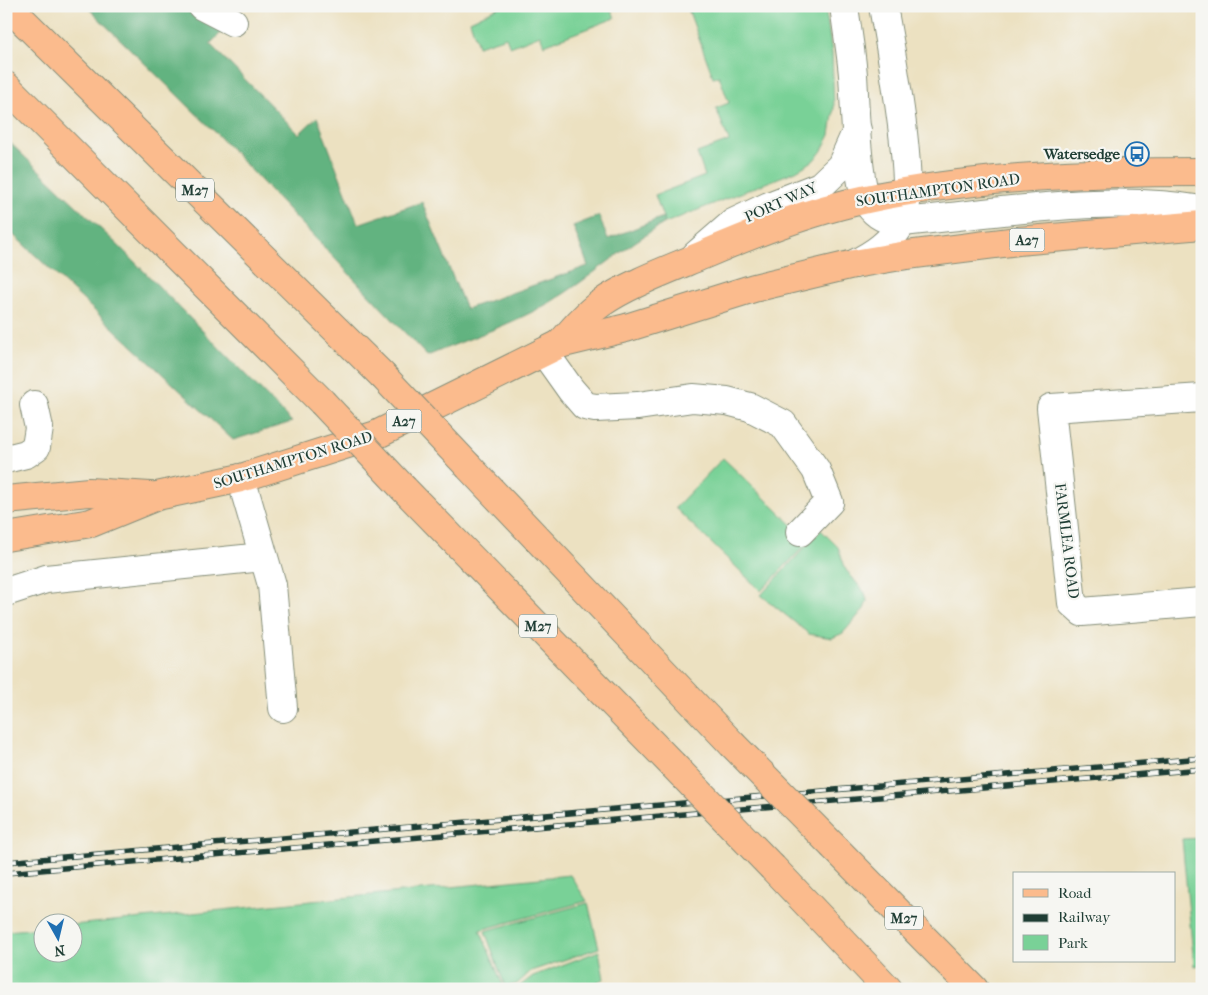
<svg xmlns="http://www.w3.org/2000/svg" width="1208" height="995" viewBox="0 0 1208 995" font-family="'IM FELL French Canon',serif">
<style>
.green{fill:#79d197;stroke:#4c8766}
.forest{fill:#62b380;stroke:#40785a}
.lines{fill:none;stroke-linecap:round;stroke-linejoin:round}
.minor-casing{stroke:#868f7a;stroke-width:30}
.major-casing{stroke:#868f7a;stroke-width:30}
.highway-casing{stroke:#868f7a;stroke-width:30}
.minor{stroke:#fff;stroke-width:28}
.major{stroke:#fbbb8d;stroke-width:28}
.highway{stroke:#fbbb8d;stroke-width:28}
.rail-casing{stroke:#1f3d34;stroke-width:5.5}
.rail{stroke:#f6f6f2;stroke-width:4;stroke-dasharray:11;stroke-linecap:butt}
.highway-bridge-casing{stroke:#868f7a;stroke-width:30;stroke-linecap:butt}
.highway-bridge{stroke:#fbbb8d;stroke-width:28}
.labels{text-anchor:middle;stroke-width:4.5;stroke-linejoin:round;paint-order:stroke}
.shield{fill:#f6f6f2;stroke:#60746d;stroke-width:1}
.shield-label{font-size:14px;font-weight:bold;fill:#1f3d34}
.poi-label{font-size:15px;font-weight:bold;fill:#1f3d34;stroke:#f6f6f2;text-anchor:end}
.street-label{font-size:15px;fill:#1f3d34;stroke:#f6f6f2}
</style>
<rect width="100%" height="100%" fill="#f6f6f2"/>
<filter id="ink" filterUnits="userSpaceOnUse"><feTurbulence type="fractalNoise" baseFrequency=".02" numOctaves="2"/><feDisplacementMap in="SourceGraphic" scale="10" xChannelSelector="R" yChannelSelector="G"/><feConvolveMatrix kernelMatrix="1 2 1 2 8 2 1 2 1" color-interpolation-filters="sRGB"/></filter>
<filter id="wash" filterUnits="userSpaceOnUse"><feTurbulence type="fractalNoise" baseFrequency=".0096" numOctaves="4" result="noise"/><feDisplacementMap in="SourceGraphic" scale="20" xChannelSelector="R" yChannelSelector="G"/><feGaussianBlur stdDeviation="1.12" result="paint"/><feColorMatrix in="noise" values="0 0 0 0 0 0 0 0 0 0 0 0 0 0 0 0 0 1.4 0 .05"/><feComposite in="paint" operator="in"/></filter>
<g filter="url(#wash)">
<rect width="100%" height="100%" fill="#ece1c1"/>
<g class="green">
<path d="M501,6H610L615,18L544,45L540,35L510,47L506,37L478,46L470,21Z"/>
<path d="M687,6H825L832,53L834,108L830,135L821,152L813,161L796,171L665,223L655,195L705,176L697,153L729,141L716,108L729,103L719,76L713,77Z"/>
<path d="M723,458L809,541L761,591L675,508Z"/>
<path d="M821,530L838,547L846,570L865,593L867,601L864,609L843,633L832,638L809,634L761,595Z"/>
<path d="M1202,838V965L1194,966L1182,839Z"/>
<path d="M570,875L587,901L480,930L504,988H517L533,976L599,951L604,979L583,989H6V931L42,928V952H72L73,925Z"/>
<path d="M588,903L599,948L531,971L517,984L505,986L485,931Z"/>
</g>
<g class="forest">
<path d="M86,6H193L222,32L210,44L299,134L317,117L358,224L422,202L466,309L588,266L573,226L599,216L608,239L663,217L665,223C624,246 590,279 549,303C511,325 467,339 427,356L216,133Z"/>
<path d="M6,139L124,251L292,422L233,440L6,228Z"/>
</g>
</g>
<g filter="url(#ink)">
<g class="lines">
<g class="minor-casing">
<g id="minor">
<path d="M202,6L233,22"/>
<path d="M844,6C847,29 851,52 853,75C855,103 856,184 869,205C877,217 889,221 902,222C999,213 1106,193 1202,210"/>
<path d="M696,255L733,223L769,206L820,186L841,166L857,130"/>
<path d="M854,264C874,254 891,243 902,222C918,190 890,47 883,6"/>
<path d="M544,352L571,390L585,406L595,408L638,406L693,398L727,401L750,407L783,424L816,470L829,502L800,532"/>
<path d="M1202,398L1051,408L1072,603L1082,612L1202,602"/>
<path d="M6,459L26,454L36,447L39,428L34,405"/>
<path d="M241,478L272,585L283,708"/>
<path d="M6,592L46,579L263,557"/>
</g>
</g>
<g class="major-casing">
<g id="major">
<path d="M560,344C572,331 585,314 600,304C626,285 672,268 703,255C756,232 810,211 867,199C976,176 1090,172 1202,172"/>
<path d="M6,500L89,492L150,496"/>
<path d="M6,537L91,523L157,496L241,478L376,435L560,344L626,328L754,288L854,264L907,255L1018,241L1202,225"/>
</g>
</g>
<g class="highway-casing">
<g id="highway">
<path d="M8,6L382,375"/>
<path d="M6,86L322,402"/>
<path d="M469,467L732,744"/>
<path d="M404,489L672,764"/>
<path d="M834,847L974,989"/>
<path d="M773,868L888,989"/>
</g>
</g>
<use href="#minor" class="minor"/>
<use href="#major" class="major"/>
<use href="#highway" class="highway"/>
<g class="rail-casing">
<g id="rail">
<path d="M6,862L1202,758"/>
<path d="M6,873L1202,769"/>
</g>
</g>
<use href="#rail" class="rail"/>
<g class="highway-bridge-casing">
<g id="highway-bridge">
<path d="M382,375L469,467"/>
<path d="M322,402L404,489"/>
<path d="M732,744L834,847"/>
<path d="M672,764L773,868"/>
</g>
</g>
<use href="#highway-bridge" class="highway-bridge"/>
</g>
</g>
<defs>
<g id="bus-ring" transform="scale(1.25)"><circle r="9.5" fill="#f6f6f2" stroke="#1f6fb2" stroke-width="1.5"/><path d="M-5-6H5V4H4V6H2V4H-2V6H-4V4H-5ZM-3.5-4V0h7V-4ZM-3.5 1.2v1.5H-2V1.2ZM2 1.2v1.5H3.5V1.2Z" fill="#1f6fb2"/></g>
</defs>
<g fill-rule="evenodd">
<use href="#bus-ring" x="1137" y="154"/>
</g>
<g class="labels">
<g class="shield">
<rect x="176" y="178.5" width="38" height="23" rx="4"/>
<rect x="1009.5" y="228.5" width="35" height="23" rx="4"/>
<rect x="386.5" y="409.5" width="35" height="23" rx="4"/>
<rect x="519" y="614.5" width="38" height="23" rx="4"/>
<rect x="885" y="906.5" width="38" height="23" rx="4"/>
</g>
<g class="shield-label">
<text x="195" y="195">M27</text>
<text x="1027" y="245">A27</text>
<text x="404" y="426">A27</text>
<text x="538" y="631">M27</text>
<text x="904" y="923">M27</text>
</g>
<g class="poi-label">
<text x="1120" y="159">Watersedge</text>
</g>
<g class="street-label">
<text transform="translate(938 190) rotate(-8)" y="5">SOUTHAMPTON ROAD</text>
<text transform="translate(781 202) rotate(-24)" y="5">PORT WAY</text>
<text transform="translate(293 460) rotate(-17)" y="5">SOUTHAMPTON ROAD</text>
<text transform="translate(1067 541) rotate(83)" y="5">FARMLEA ROAD</text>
</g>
</g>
<rect width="1208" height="995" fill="none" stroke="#f6f6f2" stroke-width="25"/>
<rect x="1013" y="872" width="162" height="90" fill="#f6f6f2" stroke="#a0aca6"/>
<rect x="1023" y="889" width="25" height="8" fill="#fbbb8d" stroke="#a0aca6"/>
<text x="1058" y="898" font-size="15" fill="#1f3d34">Road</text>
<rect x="1023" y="914" width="25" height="8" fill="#1f3d34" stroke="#a0aca6"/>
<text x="1058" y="922" font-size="15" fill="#1f3d34">Railway</text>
<rect x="1023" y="935" width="25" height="15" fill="#79d197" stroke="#a0aca6"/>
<text x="1058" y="948" font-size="15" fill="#1f3d34">Park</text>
<g transform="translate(58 938) rotate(172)"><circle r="24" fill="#f6f6f2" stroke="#a0aca6"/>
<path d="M0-4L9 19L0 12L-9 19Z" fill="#1f6fb2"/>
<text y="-8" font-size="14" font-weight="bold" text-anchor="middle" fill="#1f3d34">N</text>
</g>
</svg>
